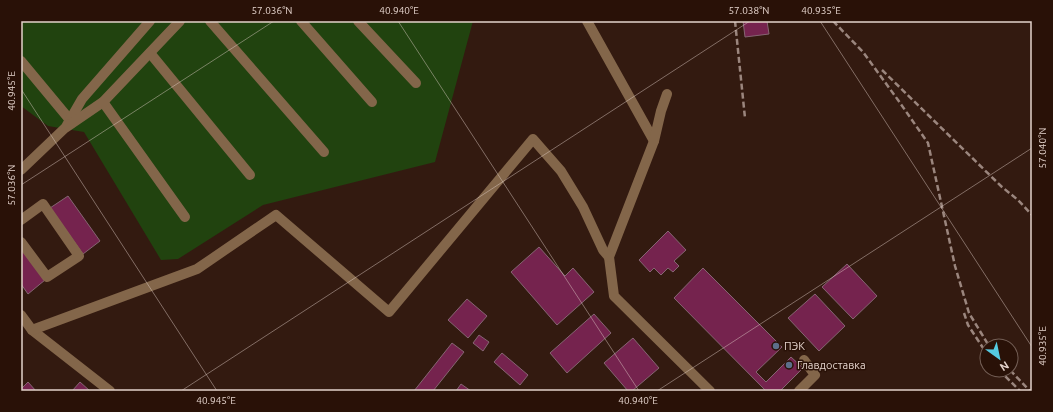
<svg xmlns="http://www.w3.org/2000/svg" width="1053" height="412" viewBox="0 0 1053 412" font-family="Ubuntu,sans-serif">
<style>
.green{fill:#21430f}
.building{fill:#75234e;stroke:#856572}
.lines{fill:none;stroke-linecap:round;stroke-linejoin:round}
.minor{stroke:#83664a;stroke-width:10}
.rail{stroke:#9b867e;stroke-width:2.5;stroke-dasharray:6 3;stroke-linecap:butt}
.ticks{fill:none;stroke:#e4d3cc;stroke-width:1;stroke-opacity:0.45}
.service-dot{fill:#5c6f8a;stroke:#291107;stroke-width:1.5}
.labels{text-anchor:middle;stroke-width:3;stroke-linejoin:round;paint-order:stroke}
.poi-label{font-size:11px;fill:#e4d3cc;stroke:#291107;text-anchor:start}
.neatline{fill:none;stroke:#e4d3cc;stroke-width:1.5}
.ticks-label{font-size:10px;text-anchor:middle;fill:#e4d3cc}
</style>
<rect width="100%" height="100%" fill="#331a10"/>
<path class="green" d="M21,21H473L435,162L263,205L178,259L161,260L84,132L48,126L21,106Z"/>
<g class="building">
<path d="M743,21H767L769,34L745,37Z"/>
<path d="M68,196L100,241L83,254L50,208Z"/>
<path d="M668,231L686,250L674,261L679,266L673,272L668,268L661,275L654,268L650,272L639,260Z"/>
<path d="M539,247L565,276L573,268L594,292L557,325L511,272Z"/>
<path d="M21,249L45,280L28,294L21,284Z"/>
<path d="M847,264L877,296L853,319L822,287Z"/>
<path d="M703,268L782,347L756,372L766,382L791,357L803,368L780,391H766L674,298Z"/>
<path d="M815,294L845,326L819,351L788,318Z"/>
<path d="M467,299L487,316L468,338L448,320Z"/>
<path d="M594,314L611,333L567,373L550,353Z"/>
<path d="M479,335L489,342L483,351L473,343Z"/>
<path d="M633,338L659,368L632,391H628L604,363Z"/>
<path d="M452,343L464,352L433,391H414Z"/>
<path d="M502,353L528,375L520,385L494,362Z"/>
<path d="M28,382L36,391H21V389Z"/>
<path d="M80,382L90,391H72Z"/>
<path d="M461,384L471,391H456Z"/>
</g>
<g class="lines">
<g class="minor">
<path d="M210,21L324,152"/>
<path d="M301,21L372,102"/>
<path d="M358,21L416,83"/>
<path d="M587,21L654,141"/>
<path d="M150,53L250,175"/>
<path d="M21,61L70,120"/>
<path d="M667,94L661,111L654,141L609,257L614,296L710,391"/>
<path d="M103,102L185,217"/>
<path d="M67,125L82,99L150,21"/>
<path d="M21,170L65,128L103,102L180,21"/>
<path d="M21,220L43,204L79,256L47,277L21,242"/>
<path d="M21,315L32,330L110,391"/>
<path d="M32,330L197,269L276,215L389,312L533,139L561,171L583,207L603,250L609,257"/>
<path d="M799,391L815,375L804,360"/>
</g>
<g class="rail">
<path d="M735,21L745,118"/>
<path d="M833,21L863,52L898,100L928,143L955,266L969,313L989,346"/>
<path d="M882,70L1002,187L1018,200L1032,215"/>
<path d="M964,313L968,325L987,354"/>
<path d="M999,370L1020,391"/>
<path d="M1010,370L1030,391"/>
</g>
</g>
<path class="ticks" d="M398,21L639,391M820,21L1032,347M21,89L217,391M21,185L274,21M181,391L750,21M657,391L1032,148"/>
<g class="service-dot">
<circle cx="776" cy="346" r="4"/>
<circle cx="789" cy="365" r="4"/>
</g>
<g class="labels">
<g class="poi-label">
<text x="784" y="350">ПЭК</text>
<text x="797" y="369">Главдоставка</text>
</g>
</g>
<rect width="1053" height="412" fill="none" stroke="#291107" stroke-width="44"/>
<g transform="translate(999 358) rotate(147)"><circle r="19" fill="#291107" stroke="#745f56"/>
<path d="M0-3L7 15L0 10L-7 15Z" fill="#55cae0"/>
<text y="-6" font-size="11" font-weight="bold" text-anchor="middle" fill="#e4d3cc">N</text>
</g>
<rect x="22" y="22" width="1009" height="368" class="neatline"/>
<g class="ticks-label">
<text x="272" y="14">57.036°N</text>
<text x="399" y="14">40.940°E</text>
<text x="749" y="14">57.038°N</text>
<text x="821" y="14">40.935°E</text>
<text transform="translate(11 91) rotate(-90)" y="4">40.945°E</text>
<text transform="translate(1042 148) rotate(-90)" y="4">57.040°N</text>
<text transform="translate(11 185) rotate(-90)" y="4">57.036°N</text>
<text transform="translate(1042 346) rotate(-90)" y="4">40.935°E</text>
<text x="216" y="404">40.945°E</text>
<text x="638" y="404">40.940°E</text>
</g>
</svg>
